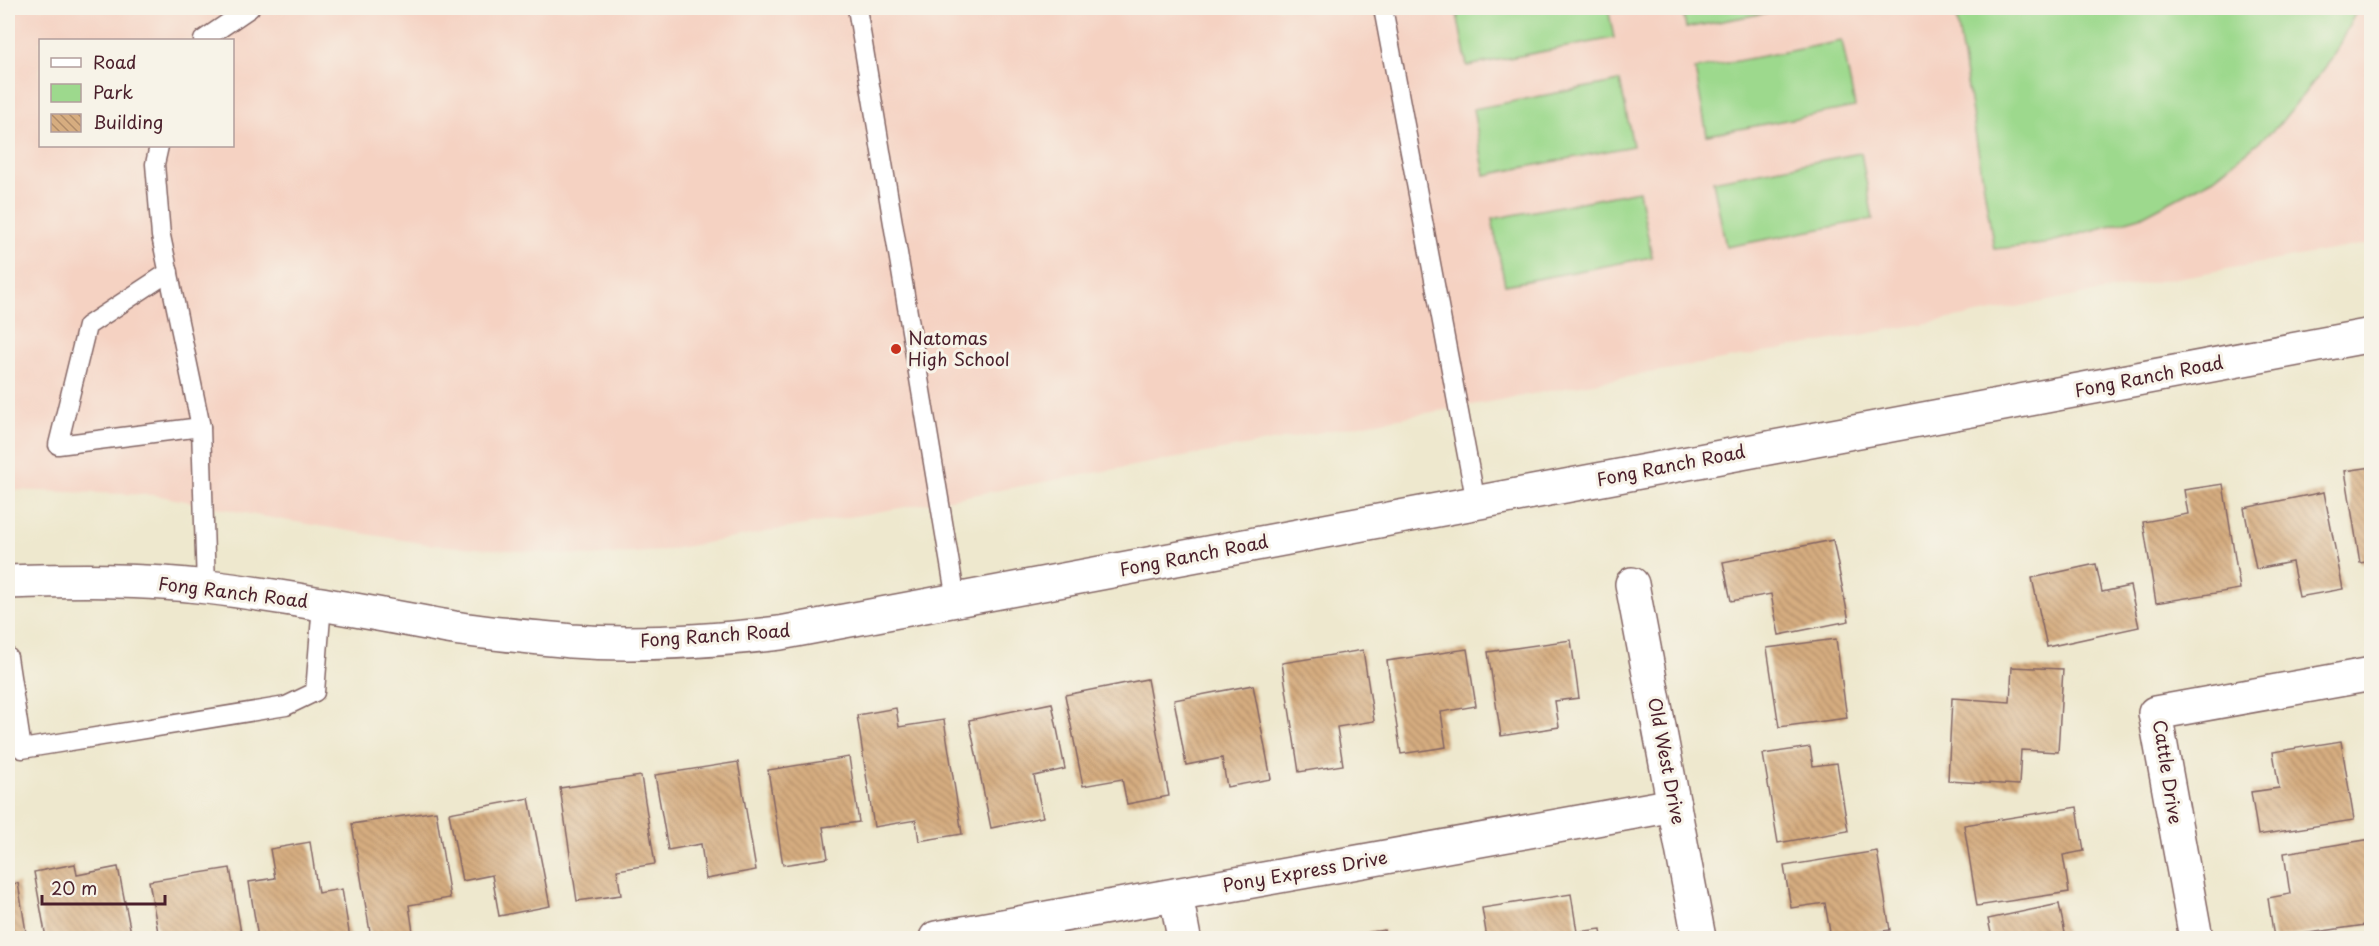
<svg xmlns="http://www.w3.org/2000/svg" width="2379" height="946" viewBox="0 0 2379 946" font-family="'Playpen Sans',sans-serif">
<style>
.built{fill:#f5d2c2;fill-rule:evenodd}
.green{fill:#9dd98d;stroke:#747c5c;stroke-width:1.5}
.building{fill:url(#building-back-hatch)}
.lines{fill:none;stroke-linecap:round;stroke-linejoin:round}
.lane-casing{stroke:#836564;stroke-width:21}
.street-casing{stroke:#836564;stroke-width:36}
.lane{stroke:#fff;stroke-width:18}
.street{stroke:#fff;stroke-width:33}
.poi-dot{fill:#c8321e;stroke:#f7f3e8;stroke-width:2}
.labels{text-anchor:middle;stroke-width:6;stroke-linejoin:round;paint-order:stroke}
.poi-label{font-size:18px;fill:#4a1f2b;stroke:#f7f3e8;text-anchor:start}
.street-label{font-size:18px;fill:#4a1f2b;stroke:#f7f3e8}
</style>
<defs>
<pattern id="building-back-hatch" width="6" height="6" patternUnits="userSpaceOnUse" patternTransform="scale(1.5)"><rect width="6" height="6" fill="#d6ad80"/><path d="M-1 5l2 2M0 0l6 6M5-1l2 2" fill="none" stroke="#b08c69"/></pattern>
</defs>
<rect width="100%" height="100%" fill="#f7f3e8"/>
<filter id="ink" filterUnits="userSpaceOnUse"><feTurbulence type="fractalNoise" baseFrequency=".0167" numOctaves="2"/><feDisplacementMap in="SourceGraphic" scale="12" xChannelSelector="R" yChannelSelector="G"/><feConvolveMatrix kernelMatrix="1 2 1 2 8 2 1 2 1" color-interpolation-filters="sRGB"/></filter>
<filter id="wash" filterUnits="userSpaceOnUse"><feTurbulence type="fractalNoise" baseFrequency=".008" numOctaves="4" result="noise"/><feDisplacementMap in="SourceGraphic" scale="24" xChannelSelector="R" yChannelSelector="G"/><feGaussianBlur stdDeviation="1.35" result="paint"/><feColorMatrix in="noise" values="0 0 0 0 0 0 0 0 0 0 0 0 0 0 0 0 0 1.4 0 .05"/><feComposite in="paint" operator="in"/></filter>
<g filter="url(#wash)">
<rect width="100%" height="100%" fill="#eee8ce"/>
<path class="built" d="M8,8H2371V243L661,551L590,556L432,545L260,516L155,495L8,490ZM40,40H232V146H40Z"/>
<g class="green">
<path d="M1456,8H1608L1614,38L1467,66Z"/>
<path d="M1682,8H1791L1686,28Z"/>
<path d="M1955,8H2358L2331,60L2278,126L2214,178L2140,217L2044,244L1994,249Z"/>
<path d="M1842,41L1855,107L1707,135L1695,69Z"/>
<path d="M1620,81L1633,146L1485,175L1473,109Z"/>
<path d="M1861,153L1873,219L1726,247L1713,181Z"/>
<path d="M1639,191L1652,257L1505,285L1492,219Z"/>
</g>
<g id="blocks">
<g class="building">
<path d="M2372,467V561L2360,563L2345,471Z"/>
<path d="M2223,484L2240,589L2156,603L2143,522L2188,514L2184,490Z"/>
<path d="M2324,492L2343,589L2299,597L2292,562L2256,569L2244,508Z"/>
<path d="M1833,540L1849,621L1779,635L1771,594L1731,601L1723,562Z"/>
<path d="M2096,564L2102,592L2130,586L2139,627L2047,647L2032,578Z"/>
<path d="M1836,639L1847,718L1779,727L1767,648Z"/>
<path d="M1571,640L1579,698L1555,701L1559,727L1501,736L1488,652Z"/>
<path d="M1467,649L1476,706L1441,712L1446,747L1401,754L1387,661Z"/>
<path d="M1363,650L1374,721L1337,727L1343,765L1299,772L1282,663Z"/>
<path d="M2012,667L2063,669L2058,752L2021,750L2019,785L1948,781L1952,698L2010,702Z"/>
<path d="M1147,679L1169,796L1127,804L1122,779L1083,786L1065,695Z"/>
<path d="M1253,685L1271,779L1227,787L1222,758L1186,765L1174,700Z"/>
<path d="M1052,703L1065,769L1034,776L1043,817L991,828L969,720Z"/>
<path d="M896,708L899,727L944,720L962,834L919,841L916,820L874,827L857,715Z"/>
<path d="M2341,741L2354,820L2258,835L2251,792L2279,788L2273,752Z"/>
<path d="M1810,747L1813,766L1837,763L1848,831L1778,843L1763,754Z"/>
<path d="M849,757L859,822L823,827L828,858L783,865L768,770Z"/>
<path d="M738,762L756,870L706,879L701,844L668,850L655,775Z"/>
<path d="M641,776L655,864L617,870L621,895L577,901L560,788Z"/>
<path d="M529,798L550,906L499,916L492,875L462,881L449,813Z"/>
<path d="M2077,807L2084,851L2063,855L2069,892L1977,906L1964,825Z"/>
<path d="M436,811L450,898L409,905L413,932L371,938L352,824Z"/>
<path d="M2372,839V924L2274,938L2268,898L2290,894L2284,853Z"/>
<path d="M310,842L318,893L342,889L350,938H258L249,882L275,878L270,849Z"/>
<path d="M1877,851L1890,930L1831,938L1825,903L1791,908L1784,866Z"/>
<path d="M75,864L77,875L118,867L132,938H46L34,872Z"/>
<path d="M230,868L241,933L212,938H159L149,881Z"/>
<path d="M18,883L27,938H8V885Z"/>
<path d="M1571,894L1577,932L1601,929L1602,938H1487L1482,908Z"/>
<path d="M2059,904L2066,938H1992L1988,919Z"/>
<path d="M1384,930L1385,938H1340V937Z"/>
</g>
</g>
</g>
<g filter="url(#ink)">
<use href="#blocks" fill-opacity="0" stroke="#836564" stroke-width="1.5"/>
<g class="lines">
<g class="lane-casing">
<g id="lane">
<path d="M857,8L956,600"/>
<path d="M1383,8L1476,503"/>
<path d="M203,40L250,8"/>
<path d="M159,146L155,164L161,236L201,427L206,587"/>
<path d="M169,272L87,326L58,445L201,427"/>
<path d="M8,657L22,749L286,706L315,692L322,604"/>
</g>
</g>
<g class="street-casing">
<g id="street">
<path d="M8,582C73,580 142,579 207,587C290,597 372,613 454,628C492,634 533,637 571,641C640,646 711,641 780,633L2372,335"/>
<path d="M1632,584L1699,938"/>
<path d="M1176,895L1184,938"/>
<path d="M936,938L1674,805"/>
<path d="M2196,938L2155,713L2372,674"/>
</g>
</g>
<use href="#lane" class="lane"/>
<use href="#street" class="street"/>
</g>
</g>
<circle class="poi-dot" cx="896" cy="349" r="6"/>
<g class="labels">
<g class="poi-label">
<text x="908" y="345">Natomas<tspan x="908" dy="21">High School</tspan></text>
</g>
<g class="street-label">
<text transform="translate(2149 377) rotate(-11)" y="6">Fong Ranch Road</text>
<text transform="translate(1671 466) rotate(-11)" y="6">Fong Ranch Road</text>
<text transform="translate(1194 556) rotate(-11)" y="6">Fong Ranch Road</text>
<text transform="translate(233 593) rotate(7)" y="6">Fong Ranch Road</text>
<text transform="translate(715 636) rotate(-4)" y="6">Fong Ranch Road</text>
<text transform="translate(1666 761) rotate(79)" y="6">Old West Drive</text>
<text transform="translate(2167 772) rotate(81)" y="6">Cattle Drive</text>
<text transform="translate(1305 872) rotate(-10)" y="6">Pony Express Drive</text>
</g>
</g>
<rect width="2379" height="946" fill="none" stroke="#f7f3e8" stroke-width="30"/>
<rect x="39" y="39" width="195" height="108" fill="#f7f3e8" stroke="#b29e9c" stroke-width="1.5"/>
<rect x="51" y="58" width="30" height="9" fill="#ffffff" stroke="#b29e9c" stroke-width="1.5"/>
<text x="93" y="69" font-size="18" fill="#4a1f2b">Road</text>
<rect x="51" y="84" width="30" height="18" fill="#9dd98d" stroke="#b29e9c" stroke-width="1.5"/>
<text x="93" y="99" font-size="18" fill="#4a1f2b">Park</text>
<rect x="51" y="114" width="30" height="18" fill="url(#building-back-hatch)" stroke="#b29e9c" stroke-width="1.5"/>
<text x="93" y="129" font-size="18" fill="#4a1f2b">Building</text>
<path d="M42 895v9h123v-9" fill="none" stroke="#4a1f2b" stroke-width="3"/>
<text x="51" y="895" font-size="18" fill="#4a1f2b" stroke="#f7f3e8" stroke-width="4.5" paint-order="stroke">20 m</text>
</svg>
